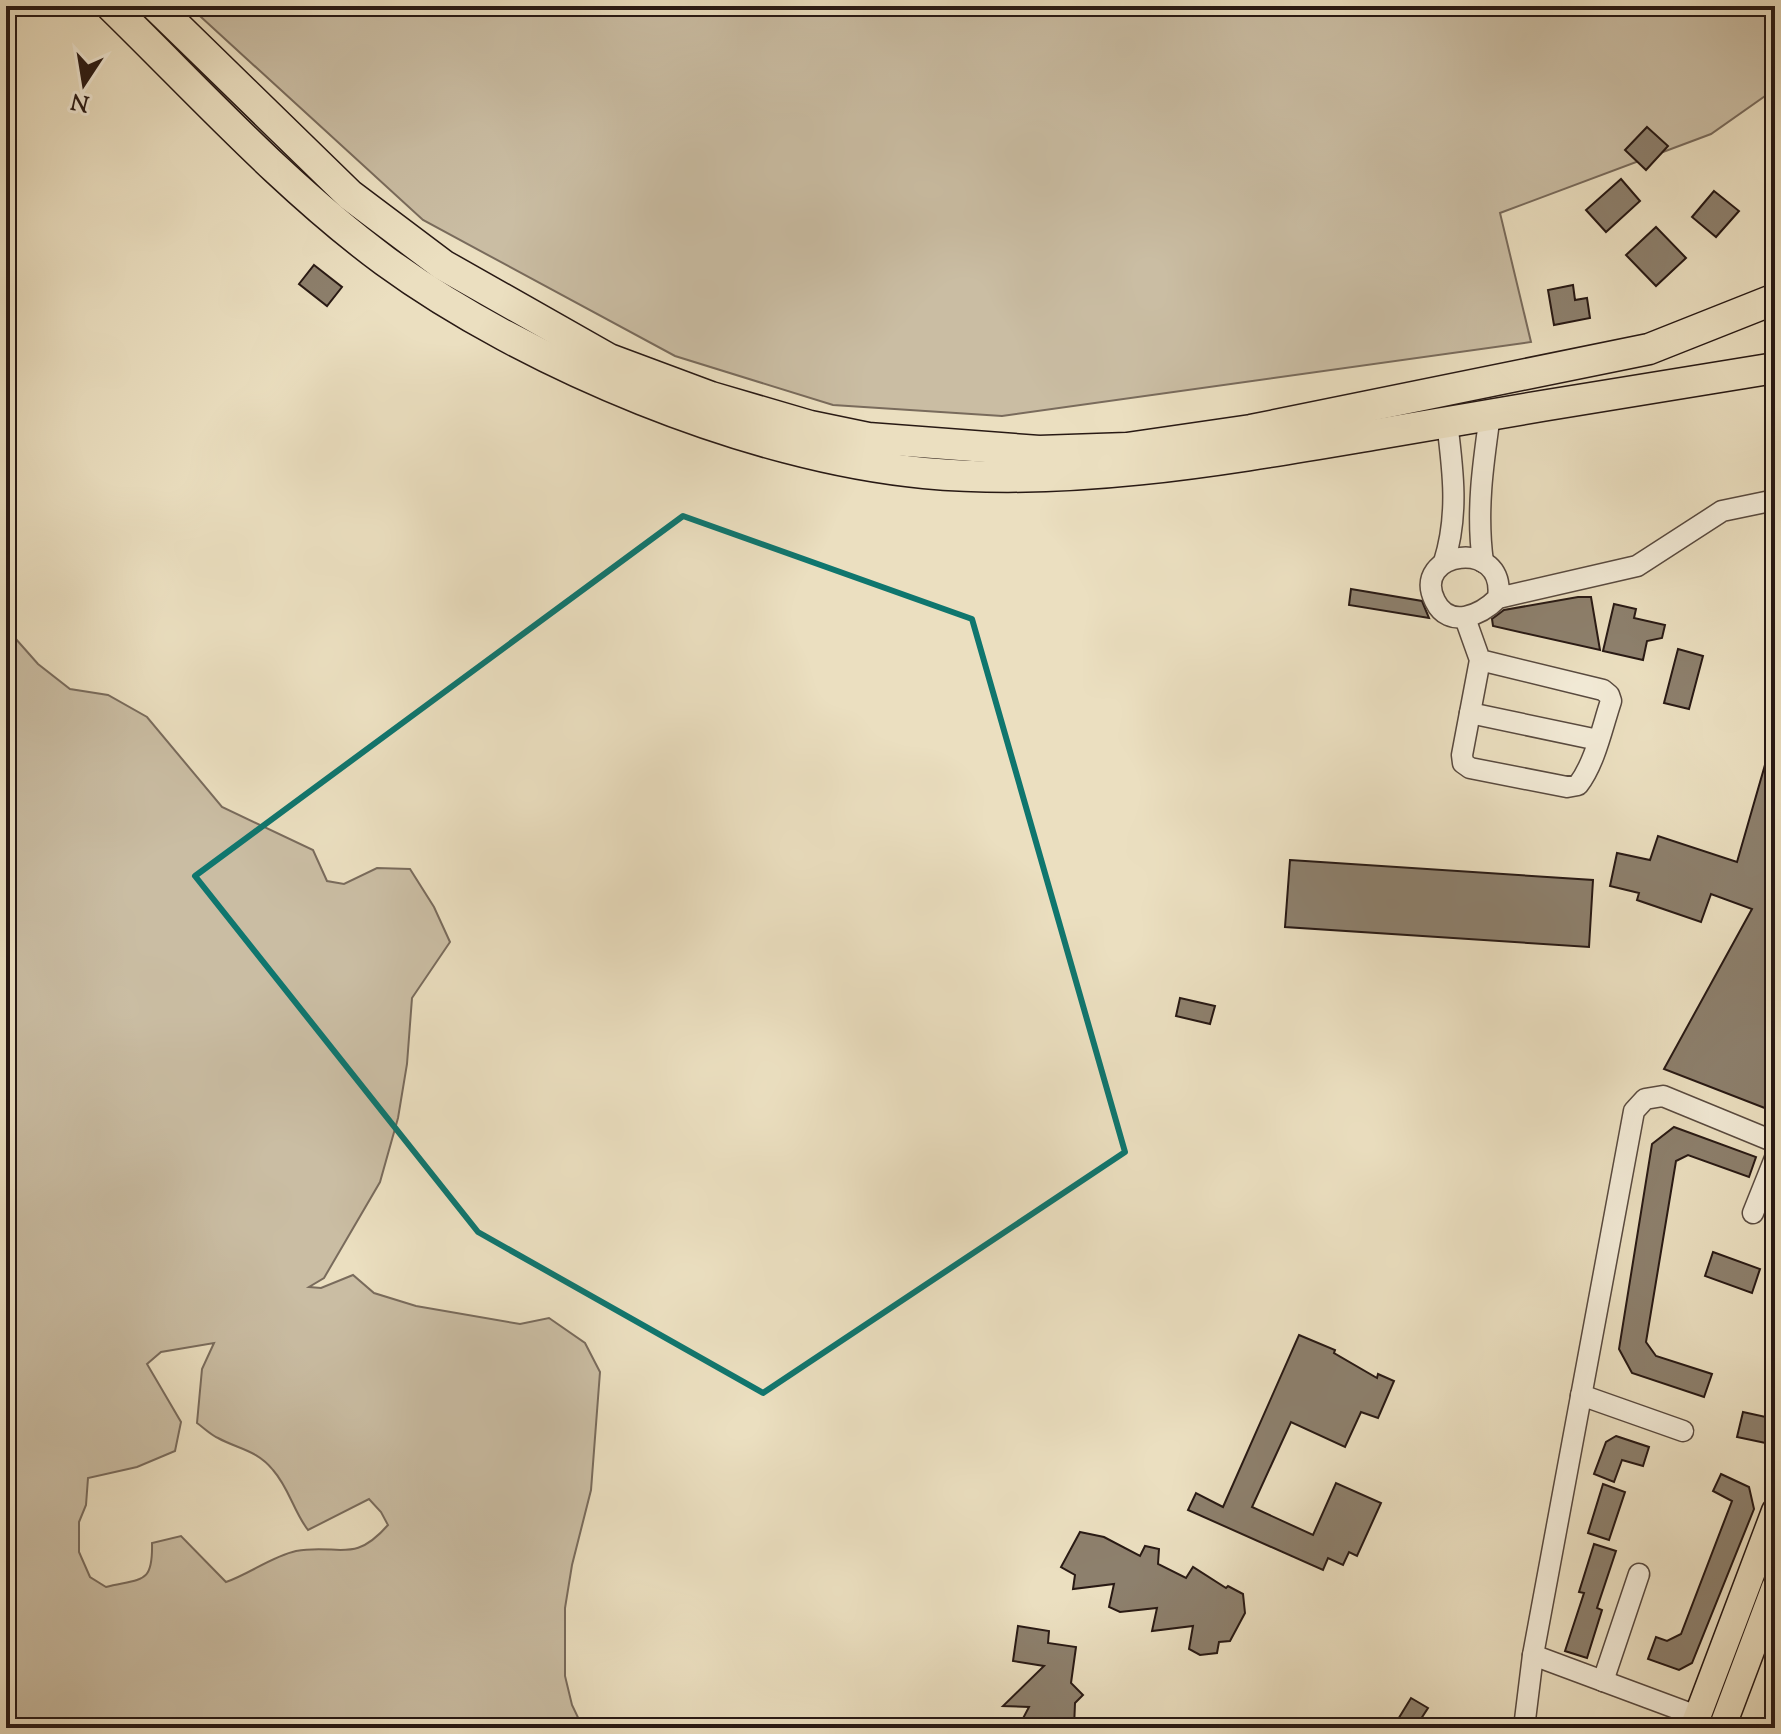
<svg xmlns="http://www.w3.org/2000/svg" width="1781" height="1734" viewBox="0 0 1781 1734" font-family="'Sorts Mill Goudy',serif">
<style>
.green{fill:#cabda3;stroke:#796b5c;stroke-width:2;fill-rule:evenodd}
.building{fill:#8d806d;stroke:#281914;stroke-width:2}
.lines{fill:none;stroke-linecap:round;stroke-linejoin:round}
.minor-casing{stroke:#594a3f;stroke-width:23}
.major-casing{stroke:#281914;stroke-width:29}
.highway-casing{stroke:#281914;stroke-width:33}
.minor{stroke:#f2ead6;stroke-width:20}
.major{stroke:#ebdfc0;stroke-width:26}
.highway{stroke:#ebdfc0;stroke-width:30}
.marked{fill:none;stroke:#0f766e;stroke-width:6;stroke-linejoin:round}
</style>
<rect width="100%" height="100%" fill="#ebdfc0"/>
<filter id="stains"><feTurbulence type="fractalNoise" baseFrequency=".0025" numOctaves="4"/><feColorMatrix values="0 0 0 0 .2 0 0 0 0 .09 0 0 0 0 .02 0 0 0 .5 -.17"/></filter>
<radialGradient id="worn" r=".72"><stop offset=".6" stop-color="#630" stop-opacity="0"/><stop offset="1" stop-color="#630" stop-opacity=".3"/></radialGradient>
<g class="green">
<path d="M189,6H1775V89L1711,134L1500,213L1531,342L1002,416L833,405L675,356L423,220Z"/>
<path d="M15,638L38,664L70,689L108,695L147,717L222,807L313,850L327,881L344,884L377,868L410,869L434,907L450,942L412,998L407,1064L398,1118L380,1182L324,1278L309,1287L321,1288L353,1275L374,1293L416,1306L520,1324L549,1318L585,1343L600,1372L591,1490L572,1565L565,1608V1676L572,1705L583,1728H6V641ZM214,1343L202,1369L197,1423C204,1428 211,1435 218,1438C238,1449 257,1450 273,1470C289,1488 294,1512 308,1530L369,1499L381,1512L388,1525C353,1565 339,1543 296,1551C273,1556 249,1574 226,1582L181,1536L152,1543C153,1584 143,1578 106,1587L90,1577L79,1552V1522L86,1505L88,1478L137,1467L175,1451L181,1422L147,1364L161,1352Z"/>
</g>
<g class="building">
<path d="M1647,127L1668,146L1646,170L1625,150Z"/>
<path d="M1621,179L1640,201L1606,232L1586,210Z"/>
<path d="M1714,191L1739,211L1716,237L1692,217Z"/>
<path d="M1656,227L1686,258L1656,286L1626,255Z"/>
<path d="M314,265L342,287L327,306L299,284Z"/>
<path d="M1573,285L1575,300L1587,298L1590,318L1554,325L1548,290Z"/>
<path d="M1351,589L1422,601L1429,618L1349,605Z"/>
<path d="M1578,597H1591L1600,650L1493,626L1492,619L1504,610Z"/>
<path d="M1614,604L1636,609L1634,618L1665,625L1662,638L1647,641L1643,660L1603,651Z"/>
<path d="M1678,649L1703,656L1689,709L1664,703Z"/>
<path d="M1771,744H1775V1112L1664,1069L1752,909L1711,894L1701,922L1637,900L1639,893L1610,886L1617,853L1650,860L1658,836L1737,862Z"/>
<path d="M1290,860L1593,880L1589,947L1285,927Z"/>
<path d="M1180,998L1215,1006L1210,1024L1176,1016Z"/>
<path d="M1674,1127L1756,1157L1749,1177L1688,1155L1676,1161L1646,1342L1656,1356L1712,1374L1704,1397L1632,1373L1619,1349L1652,1144Z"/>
<path d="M1713,1252L1760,1269L1752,1293L1705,1276Z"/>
<path d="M1299,1335L1335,1350L1334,1353L1377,1378L1378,1374L1394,1381L1378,1418L1361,1412L1345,1447L1291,1422L1252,1507L1313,1535L1336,1483L1381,1503L1357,1556L1349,1552L1343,1565L1328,1558L1323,1570L1188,1510L1196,1493L1223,1507Z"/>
<path d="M1743,1412L1775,1419V1445L1737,1437Z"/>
<path d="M1616,1436L1649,1447L1643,1466L1622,1460L1614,1482L1594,1474L1606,1442Z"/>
<path d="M1721,1474L1749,1487L1754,1509L1692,1663L1679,1670L1648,1659L1656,1637L1667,1641L1681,1634L1732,1501L1713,1491Z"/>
<path d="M1603,1484L1625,1492L1609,1540L1588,1533Z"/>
<path d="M1080,1532L1104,1537L1140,1556L1145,1546L1159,1549L1158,1564L1186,1578L1193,1567L1226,1588L1228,1586L1243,1594L1245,1613L1230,1641L1219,1642L1217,1653L1200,1655L1189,1649L1193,1626L1152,1631L1157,1608L1120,1612L1109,1607L1114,1584L1073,1589L1075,1575L1061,1567Z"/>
<path d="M1594,1544L1616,1551L1597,1608L1602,1610L1587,1658L1565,1651L1584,1593L1579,1592Z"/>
<path d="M1018,1626L1049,1631L1048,1643L1076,1647L1071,1683L1083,1695L1075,1703L1074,1728H1018L1029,1707L1003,1706L1044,1666L1013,1661Z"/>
<path d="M1411,1698L1428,1708L1415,1728H1408L1397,1721Z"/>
</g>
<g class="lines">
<g class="minor-casing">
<g id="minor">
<path d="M1444,562C1459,515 1453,470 1447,422"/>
<path d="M1483,562C1476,512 1483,464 1490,415"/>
<path d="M1498,598C1507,537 1410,551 1435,601C1449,630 1481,615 1498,598L1637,566L1722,511L1775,500"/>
<path d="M1465,618L1480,660L1462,755L1463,763L1470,768L1567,787L1578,785C1595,763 1602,728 1611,701L1609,695L1603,690L1480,660"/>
<path d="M1470,713L1598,740"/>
<path d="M1753,1213L1775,1158"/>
<path d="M1581,1395L1683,1431"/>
<path d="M1603,1681L1639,1574"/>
<path d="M1697,1716L1533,1655L1634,1111L1645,1099L1663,1096L1775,1142"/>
<path d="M1524,1728L1533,1655"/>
</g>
</g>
<g class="major-casing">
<g id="major">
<path d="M1693,1728L1775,1511"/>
<path d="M1722,1728L1775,1587"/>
</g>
</g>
<g class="highway-casing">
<g id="highway">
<path d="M111,6C200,93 285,187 385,261C526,364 750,457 924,473C1076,487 1229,459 1378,434C1510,411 1643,389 1775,368"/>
<path d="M156,6L350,195L443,265L609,359L711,397L810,426L868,438L1039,451L1127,448L1251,430L1649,349L1775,299"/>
</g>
</g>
<use href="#minor" class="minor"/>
<use href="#major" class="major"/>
<use href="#highway" class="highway"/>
</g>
<path class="marked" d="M683,516L972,619L1125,1152L763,1393L478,1232L195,876Z"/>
<rect width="1781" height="1734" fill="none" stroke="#ebdfc0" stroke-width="32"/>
<rect x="8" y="8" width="1765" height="1718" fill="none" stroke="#281914" stroke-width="4"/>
<rect x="16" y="16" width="1749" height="1702" fill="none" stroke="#281914" stroke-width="2"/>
<g transform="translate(84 84) rotate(192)" stroke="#f2ead6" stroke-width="6" paint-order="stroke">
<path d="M0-6L14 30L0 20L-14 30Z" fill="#281914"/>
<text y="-12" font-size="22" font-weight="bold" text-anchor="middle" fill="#281914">N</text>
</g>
<rect width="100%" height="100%" filter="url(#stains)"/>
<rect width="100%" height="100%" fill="url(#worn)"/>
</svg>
